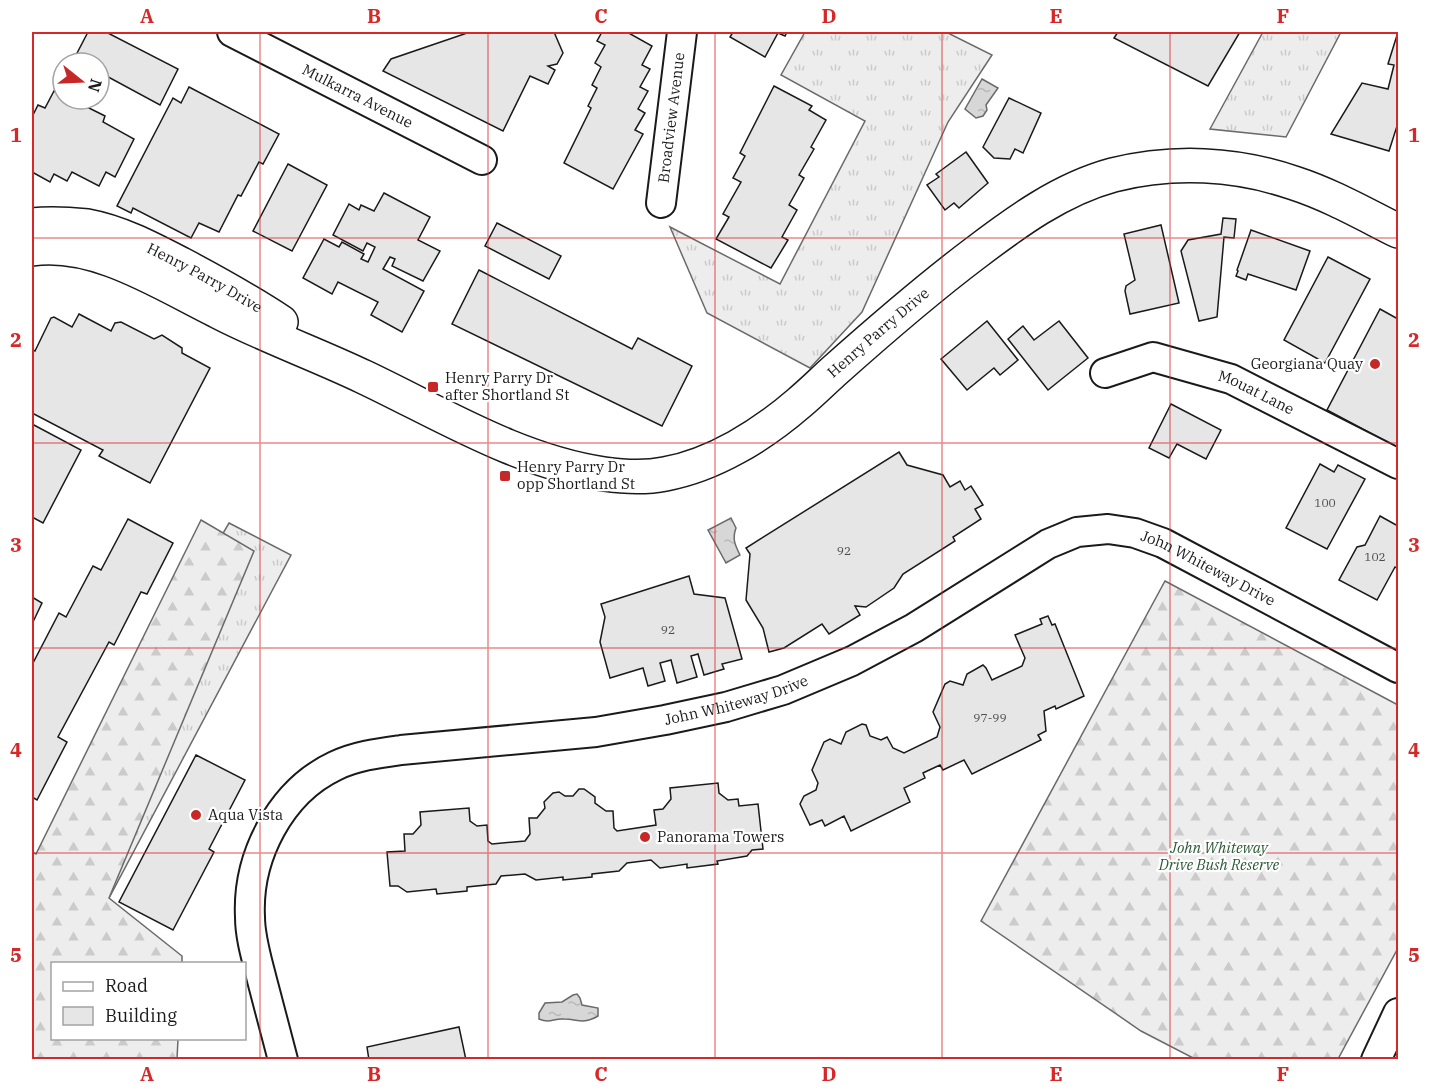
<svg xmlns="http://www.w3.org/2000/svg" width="1430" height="1091" viewBox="0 0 1430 1091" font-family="'IBM Plex Serif',serif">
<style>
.grass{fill:url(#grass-tufts);stroke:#6a6a6a;stroke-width:1.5}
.forest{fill:url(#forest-firs);stroke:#6a6a6a;stroke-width:1.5}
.water{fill:url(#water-ripples);stroke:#6a6a6a;stroke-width:1.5}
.building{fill:#e6e6e6;stroke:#1a1a1a;stroke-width:1.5}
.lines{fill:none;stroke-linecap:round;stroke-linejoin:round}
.minor-casing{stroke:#1a1a1a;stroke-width:32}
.major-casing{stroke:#1a1a1a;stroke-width:36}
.minor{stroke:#fff;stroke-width:28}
.major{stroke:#fff;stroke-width:33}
.grid{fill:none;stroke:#d62828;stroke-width:1.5;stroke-opacity:0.55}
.poi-dot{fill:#c62828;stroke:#fff;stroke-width:2}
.labels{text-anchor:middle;stroke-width:4.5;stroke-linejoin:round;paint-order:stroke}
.number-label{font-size:12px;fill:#4d4d4d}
.street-label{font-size:15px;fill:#1a1a1a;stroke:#fff}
.poi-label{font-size:15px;fill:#1a1a1a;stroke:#fff;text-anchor:start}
.park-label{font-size:15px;font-style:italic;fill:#2b5a34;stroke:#fff}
.neatline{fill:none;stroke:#d62828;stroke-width:2}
.grid-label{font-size:20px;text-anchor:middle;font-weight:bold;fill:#d62828}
</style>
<defs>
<pattern id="grass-tufts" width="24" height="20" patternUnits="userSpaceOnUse" patternTransform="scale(1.5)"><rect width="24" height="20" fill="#ededed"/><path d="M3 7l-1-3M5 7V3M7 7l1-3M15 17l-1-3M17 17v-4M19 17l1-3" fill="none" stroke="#cbcbcb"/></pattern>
<pattern id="forest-firs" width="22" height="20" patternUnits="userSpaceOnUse" patternTransform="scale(1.5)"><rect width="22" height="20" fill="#ededed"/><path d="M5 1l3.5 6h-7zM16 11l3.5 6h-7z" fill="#cbcbcb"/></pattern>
<pattern id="water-ripples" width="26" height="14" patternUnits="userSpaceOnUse" patternTransform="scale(1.5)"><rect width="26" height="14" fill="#d7d7d7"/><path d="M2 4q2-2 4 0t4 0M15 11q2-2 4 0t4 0" fill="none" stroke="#b8b8b8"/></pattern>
</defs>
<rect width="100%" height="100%" fill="#fff"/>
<g class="grass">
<path d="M805,32H946L992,55L948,122L862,312L810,368L707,313L670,227L780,284L865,121L781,75Z"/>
<path d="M1263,32H1341L1286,137L1210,129Z"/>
<path d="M229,523L291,555L109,898L52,964L32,852L36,855Z"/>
</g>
<g class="forest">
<path d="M201,520L254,551L109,898L182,956V963L52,964V1038L178,1039L177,1059H32V852L36,854Z"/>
<path d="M1165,581L1398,705V948L1338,1059H1195L1141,1031L981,921Z"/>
</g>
<g class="water">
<path d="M982,79L998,88L986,105L987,110L983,116L976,118L965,109Z"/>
<path d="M731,518L736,528C732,539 735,545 740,555L726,563L708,530Z"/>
<path d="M577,994L580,998L582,1005L598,1008V1016C582,1025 579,1019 564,1019C553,1018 551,1024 539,1019V1013L545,1003L562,1002L573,995Z"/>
</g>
<g class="building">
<path d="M88,32H106L178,69L160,105L99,72V63H81L74,59Z"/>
<path d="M470,32H554L563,53L557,64L548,66L555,70L548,84L530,76L503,131L383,71L391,59Z"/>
<path d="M602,32H627L652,46L642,65L650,69L640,87L648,91L638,109L645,113L635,130L643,134L613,189L564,163L591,108L588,106L597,88L592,85L601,67L595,63L605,45L597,41Z"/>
<path d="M733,32H787L785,36L778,33L765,57L730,37Z"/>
<path d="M1118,32H1240L1208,86L1114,38Z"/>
<path d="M1398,32V123L1389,151L1331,134L1362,83L1388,89L1394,65L1388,64Z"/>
<path d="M774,86L812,106L809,110L826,120L811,147L814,149L799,175L804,178L789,205L797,210L782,237L788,240L771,268L716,239L729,217L723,214L741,182L733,178L745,156L740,153Z"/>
<path d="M189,87L279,134L263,164L259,162L241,196L238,195L219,232L199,223L191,238L133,208L131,213L117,206L173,98L181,103Z"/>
<path d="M54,91L63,95V99H71L105,116L103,122L134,139L115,177L106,172L99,186L72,172L67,181L54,174L50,182L32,172V117L38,105L45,108Z"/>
<path d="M1009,98L1041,113L1023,153L1015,149L1010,159L994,158L983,147Z"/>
<path d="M966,152L988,183L959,208L954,203L945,210L927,185L939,177L936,174Z"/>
<path d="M288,164L327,185L292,251L253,231Z"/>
<path d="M384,193L430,217L418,240L440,251L423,281L392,266L395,259L390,257L383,269L424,291L402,332L371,315L378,302L338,282L332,294L303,278L324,239L339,247L342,242L364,254L361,259L368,262L375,247L367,243L363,251L333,235L349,204L359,210L361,205L374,211Z"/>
<path d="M1223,218L1236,219L1234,238L1224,237L1217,317L1199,321L1181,251L1188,240L1221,234Z"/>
<path d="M497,223L561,256L549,279L485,246Z"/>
<path d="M1161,225L1179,303L1130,314L1125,291L1126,286L1135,280L1124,234Z"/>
<path d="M1251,230L1310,251L1296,290L1248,274L1246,280L1236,276L1238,271L1237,270Z"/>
<path d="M1328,257L1370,279L1325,363L1284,340Z"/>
<path d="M479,270L632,349L638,338L692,366L662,426L452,324Z"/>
<path d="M1380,309L1398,319V448L1327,410Z"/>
<path d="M79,314L111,331L115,323L121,322L154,339L162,335L182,348V353L210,368L150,483L99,456L103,450L32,413V353L33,350L35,351L51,318L54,317L72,327Z"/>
<path d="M987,321L1018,360L1000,375L994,368L967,390L941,359Z"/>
<path d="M1059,321L1088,358L1048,390L1008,339L1023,326L1034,340Z"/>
<path d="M1171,404L1221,430L1206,459L1177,444L1169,458L1149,448Z"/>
<path d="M32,424L81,450L43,523L32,517Z"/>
<path d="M899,452L907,465L943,475L950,487L960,481L965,490L971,486L983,505L975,509L981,519L953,537L955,541L903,574L894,588L866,607L855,606L860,615L829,634L822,624L784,648L769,652L763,628L746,600L750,554L746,548Z"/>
<path d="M1320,464L1334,472L1338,465L1365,479L1327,549L1286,528Z"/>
<path d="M1380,516L1398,526V569L1395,567L1377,600L1339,580L1357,547L1365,545Z"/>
<path d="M128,519L173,543L147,594L141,592L114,645L109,642L58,737L67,742L37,800L32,797V665L59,613L66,617L93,566L101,570Z"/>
<path d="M689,576L694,594L725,598L742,659L722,664L724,669L704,675L698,654L691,656L697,677L677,683L671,660L660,663L665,681L648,686L643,668L610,678L600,642L605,617L601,604Z"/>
<path d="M32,597L42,603L32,624Z"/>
<path d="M1048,616L1052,625L1055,624L1084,696L1056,709L1055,706L1044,711L1046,731L1038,735L1041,740L972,774L964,760L943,770L940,765L923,773L925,778L904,788L910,802L851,831L844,816L825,826L822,820L810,825L800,804L804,796L816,790L818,783L812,770L824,742L830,739L841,744L846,732L862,724L866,725L870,736L881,740L887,737L893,748L904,753L937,737L940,727L933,712L945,684L950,681L963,685L967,674L983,665L986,668L992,680L1022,666L1025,658L1015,635L1042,624L1040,619Z"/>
<path d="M196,755L245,780L209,849L214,852L173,930L119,902Z"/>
<path d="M718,783L719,793L728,800L738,799L739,806L758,804L763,849L752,850L747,856L717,861L718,864L687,868V864L660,868L651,860L627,863L619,871L592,874V877L563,880V877L536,880L525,874L501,876L496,884L467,887V891L437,894L436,889L407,892L398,886H390L387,852L405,851L404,834H413L421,825L420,812L469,808L470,821L477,826L487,825L488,841L492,844L525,841L530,834L529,818H537L545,808L544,802L553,793L559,792L565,796H573L579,789H584L595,797V803L606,811H613L614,828L617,831L656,825L654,810L663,809L671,799L670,788Z"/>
<path d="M459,1027L466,1060H369L367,1047Z"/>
</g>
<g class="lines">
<g class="minor-casing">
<g id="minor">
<path id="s1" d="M232,32L482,160"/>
<path id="s2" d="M661,203L682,32"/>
<path id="s3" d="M1105,373L1153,357L1231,379L1398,464"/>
<path id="s4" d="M283,1060C276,1033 269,1006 262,980C257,960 250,938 250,917C247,857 280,792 335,766C355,756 379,753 401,750L596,732L665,720L726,707L783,690L852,661L914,628L1048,544L1077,532L1108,529L1135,533L1163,543L1398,668"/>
<path d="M1376,1060L1398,1013"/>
</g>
</g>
<g class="major-casing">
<g id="major">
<path id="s5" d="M32,225C50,223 68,224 87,226C120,232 152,249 181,264C215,282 249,301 281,322"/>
<path id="s6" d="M32,249C96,240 162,284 217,311C265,336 316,354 364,377C442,414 517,461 604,474C625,477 645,478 665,474C714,465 762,435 799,403C811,393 822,382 833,372C879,331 925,291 974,254C1016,222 1061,189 1113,175C1173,160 1236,163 1294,183C1331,195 1364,214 1398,231"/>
</g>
</g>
<use href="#minor" class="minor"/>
<use href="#major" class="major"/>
</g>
<path class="grid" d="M260,32V1060M488,32V1060M715,32V1060M942,32V1060M1170,32V1060M32,238H1398M32,443H1398M32,648H1398M32,853H1398"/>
<g class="poi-dot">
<circle cx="1375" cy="364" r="6"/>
<rect x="427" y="381" width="12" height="12" rx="3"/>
<rect x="499" y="470" width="12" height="12" rx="3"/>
<circle cx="196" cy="815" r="6"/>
<circle cx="645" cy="837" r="6"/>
</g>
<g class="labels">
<g class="number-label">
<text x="1325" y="507">100</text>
<text x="844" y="555">92</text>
<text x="1375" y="561">102</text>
<text x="668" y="634">92</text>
<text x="990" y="722">97-99</text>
</g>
<g class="street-label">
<text dy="5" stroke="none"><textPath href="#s1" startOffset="141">Mulkarra Avenue</textPath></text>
<text dy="5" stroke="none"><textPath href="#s2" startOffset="86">Broadview Avenue</textPath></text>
<text dy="5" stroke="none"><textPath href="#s5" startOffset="184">Henry Parry Drive</textPath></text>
<text dy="5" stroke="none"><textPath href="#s6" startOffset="940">Henry Parry Drive</textPath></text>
<text dy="5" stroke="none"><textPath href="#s3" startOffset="160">Mouat Lane</textPath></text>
<text dy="5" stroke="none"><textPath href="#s4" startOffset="1260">John Whiteway Drive</textPath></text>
<text dy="5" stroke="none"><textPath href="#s4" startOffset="738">John Whiteway Drive</textPath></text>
</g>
<g class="poi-label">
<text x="1363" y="369" text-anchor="end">Georgiana Quay</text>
<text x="445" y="383">Henry Parry Dr<tspan x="445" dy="17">after Shortland St</tspan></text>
<text x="517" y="472">Henry Parry Dr<tspan x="517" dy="17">opp Shortland St</tspan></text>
<text x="208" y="820">Aqua Vista</text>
<text x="657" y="842">Panorama Towers</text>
</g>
<g class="park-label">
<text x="1219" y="853">John Whiteway<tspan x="1219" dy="17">Drive Bush Reserve</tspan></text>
</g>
</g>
<rect width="1430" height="1091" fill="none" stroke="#ffffff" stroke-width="66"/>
<rect x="51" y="962" width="195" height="78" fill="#ffffff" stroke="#a3a3a3" stroke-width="1.5"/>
<rect x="63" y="982" width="30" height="9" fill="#ffffff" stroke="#a3a3a3" stroke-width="1.5"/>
<text x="105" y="992" font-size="18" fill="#1a1a1a">Road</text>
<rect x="63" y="1007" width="30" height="18" fill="#e6e6e6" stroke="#a3a3a3" stroke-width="1.5"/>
<text x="105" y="1022" font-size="18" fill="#1a1a1a">Building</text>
<g transform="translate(81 81) rotate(108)"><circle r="28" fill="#ffffff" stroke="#a3a3a3" stroke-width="1.5"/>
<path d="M0-4.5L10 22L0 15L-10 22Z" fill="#c62828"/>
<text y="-9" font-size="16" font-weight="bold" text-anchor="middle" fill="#1a1a1a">N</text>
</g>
<rect x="33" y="33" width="1364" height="1025" class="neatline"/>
<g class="grid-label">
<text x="147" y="23">A</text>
<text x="374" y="23">B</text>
<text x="601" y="23">C</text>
<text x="829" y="23">D</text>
<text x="1056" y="23">E</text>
<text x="1283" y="23">F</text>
<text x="16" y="142">1</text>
<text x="1414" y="142">1</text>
<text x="16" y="347">2</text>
<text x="1414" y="347">2</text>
<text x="16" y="552">3</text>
<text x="1414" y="552">3</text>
<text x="16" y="757">4</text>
<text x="1414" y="757">4</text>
<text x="16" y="962">5</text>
<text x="1414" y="962">5</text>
<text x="147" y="1081">A</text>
<text x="374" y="1081">B</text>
<text x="601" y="1081">C</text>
<text x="829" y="1081">D</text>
<text x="1056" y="1081">E</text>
<text x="1283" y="1081">F</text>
</g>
</svg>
